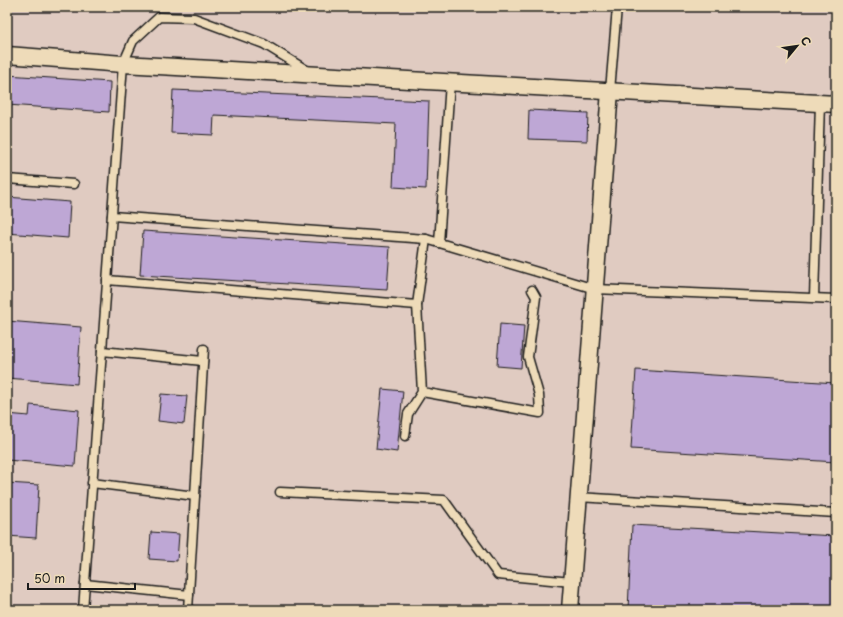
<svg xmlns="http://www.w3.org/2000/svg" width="843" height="617" viewBox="0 0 843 617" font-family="'Playpen Sans',sans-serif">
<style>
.built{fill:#e0cbc1}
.building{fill:#bea7d5;stroke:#1c1c1c}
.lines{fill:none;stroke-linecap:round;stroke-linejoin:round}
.service-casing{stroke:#1c1c1c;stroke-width:11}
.minor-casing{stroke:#1c1c1c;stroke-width:19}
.service{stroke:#eedbb9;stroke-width:8}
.minor{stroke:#eedbb9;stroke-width:16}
</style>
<rect width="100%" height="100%" fill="#eedbb9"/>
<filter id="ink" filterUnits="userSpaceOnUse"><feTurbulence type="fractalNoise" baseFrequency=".025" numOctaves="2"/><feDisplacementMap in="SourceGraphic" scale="8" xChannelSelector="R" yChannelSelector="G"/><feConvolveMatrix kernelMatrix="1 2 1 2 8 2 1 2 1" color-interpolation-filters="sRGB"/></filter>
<g filter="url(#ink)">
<rect class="built" x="7" y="7" width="829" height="603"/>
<g class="building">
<path d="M7,75L110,82L109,112L7,105Z"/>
<path d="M173,90L429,101L426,189L393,187L396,124L214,115L213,135L171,133Z"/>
<path d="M529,110L588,113L587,141L528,139Z"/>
<path d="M7,197L70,202L68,238L7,233Z"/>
<path d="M143,231L390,247L387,290L140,275Z"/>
<path d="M7,321L81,327L77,384L7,378Z"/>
<path d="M500,324L524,326L521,368L497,366Z"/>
<path d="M636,370L836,383V462L631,449Z"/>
<path d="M382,389L403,391L397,452L376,449Z"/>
<path d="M161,394L187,396L184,424L158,421Z"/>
<path d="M30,405L79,410L75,466L7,460V414L29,416Z"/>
<path d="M7,483L39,485L36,538L7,536Z"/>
<path d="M632,525L836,536V610H628Z"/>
<path d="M151,532L179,534L177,561L149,559Z"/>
</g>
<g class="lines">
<g class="service-casing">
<g id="service">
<path d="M610,91L617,7"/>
<path d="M7,179L74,184"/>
<path d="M112,216L426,239L595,289L836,299"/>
<path d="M426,239L417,305L422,392L540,413L539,395L528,357L536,297L532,290"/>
<path d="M439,243L450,82"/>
<path d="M107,280L417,305"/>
<path d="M814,298L820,103"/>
<path d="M102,351L203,361"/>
<path d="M405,436L408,414L422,392"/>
<path d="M92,483L195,496"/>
<path d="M280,492L444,500L498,575L572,582"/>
<path d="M578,497L836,513"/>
<path d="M85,584L189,595"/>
<path d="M83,610L123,64L133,41L159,17L194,18L264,44L308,71"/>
<path d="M188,610L204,349"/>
</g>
</g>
<g class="minor-casing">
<g id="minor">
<path d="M7,55L123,64L836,104"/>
<path d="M570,610L610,91"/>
</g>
</g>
<use href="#service" class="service"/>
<use href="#minor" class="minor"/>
</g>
</g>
<rect width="843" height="617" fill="none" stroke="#eedbb9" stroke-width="24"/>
<rect x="12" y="12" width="819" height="593" fill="none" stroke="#1c1c1c" stroke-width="1.5" filter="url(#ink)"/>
<g transform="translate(797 46) rotate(61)" stroke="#eedbb9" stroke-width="3" paint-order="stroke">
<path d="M0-3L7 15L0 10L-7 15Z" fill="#1c1c1c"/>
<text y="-6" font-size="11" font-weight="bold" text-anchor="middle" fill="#1c1c1c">С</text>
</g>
<path d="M28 583v6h107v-6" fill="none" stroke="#1c1c1c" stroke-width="2"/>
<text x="34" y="583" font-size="12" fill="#1c1c1c" stroke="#eedbb9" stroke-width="3" paint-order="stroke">50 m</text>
</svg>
